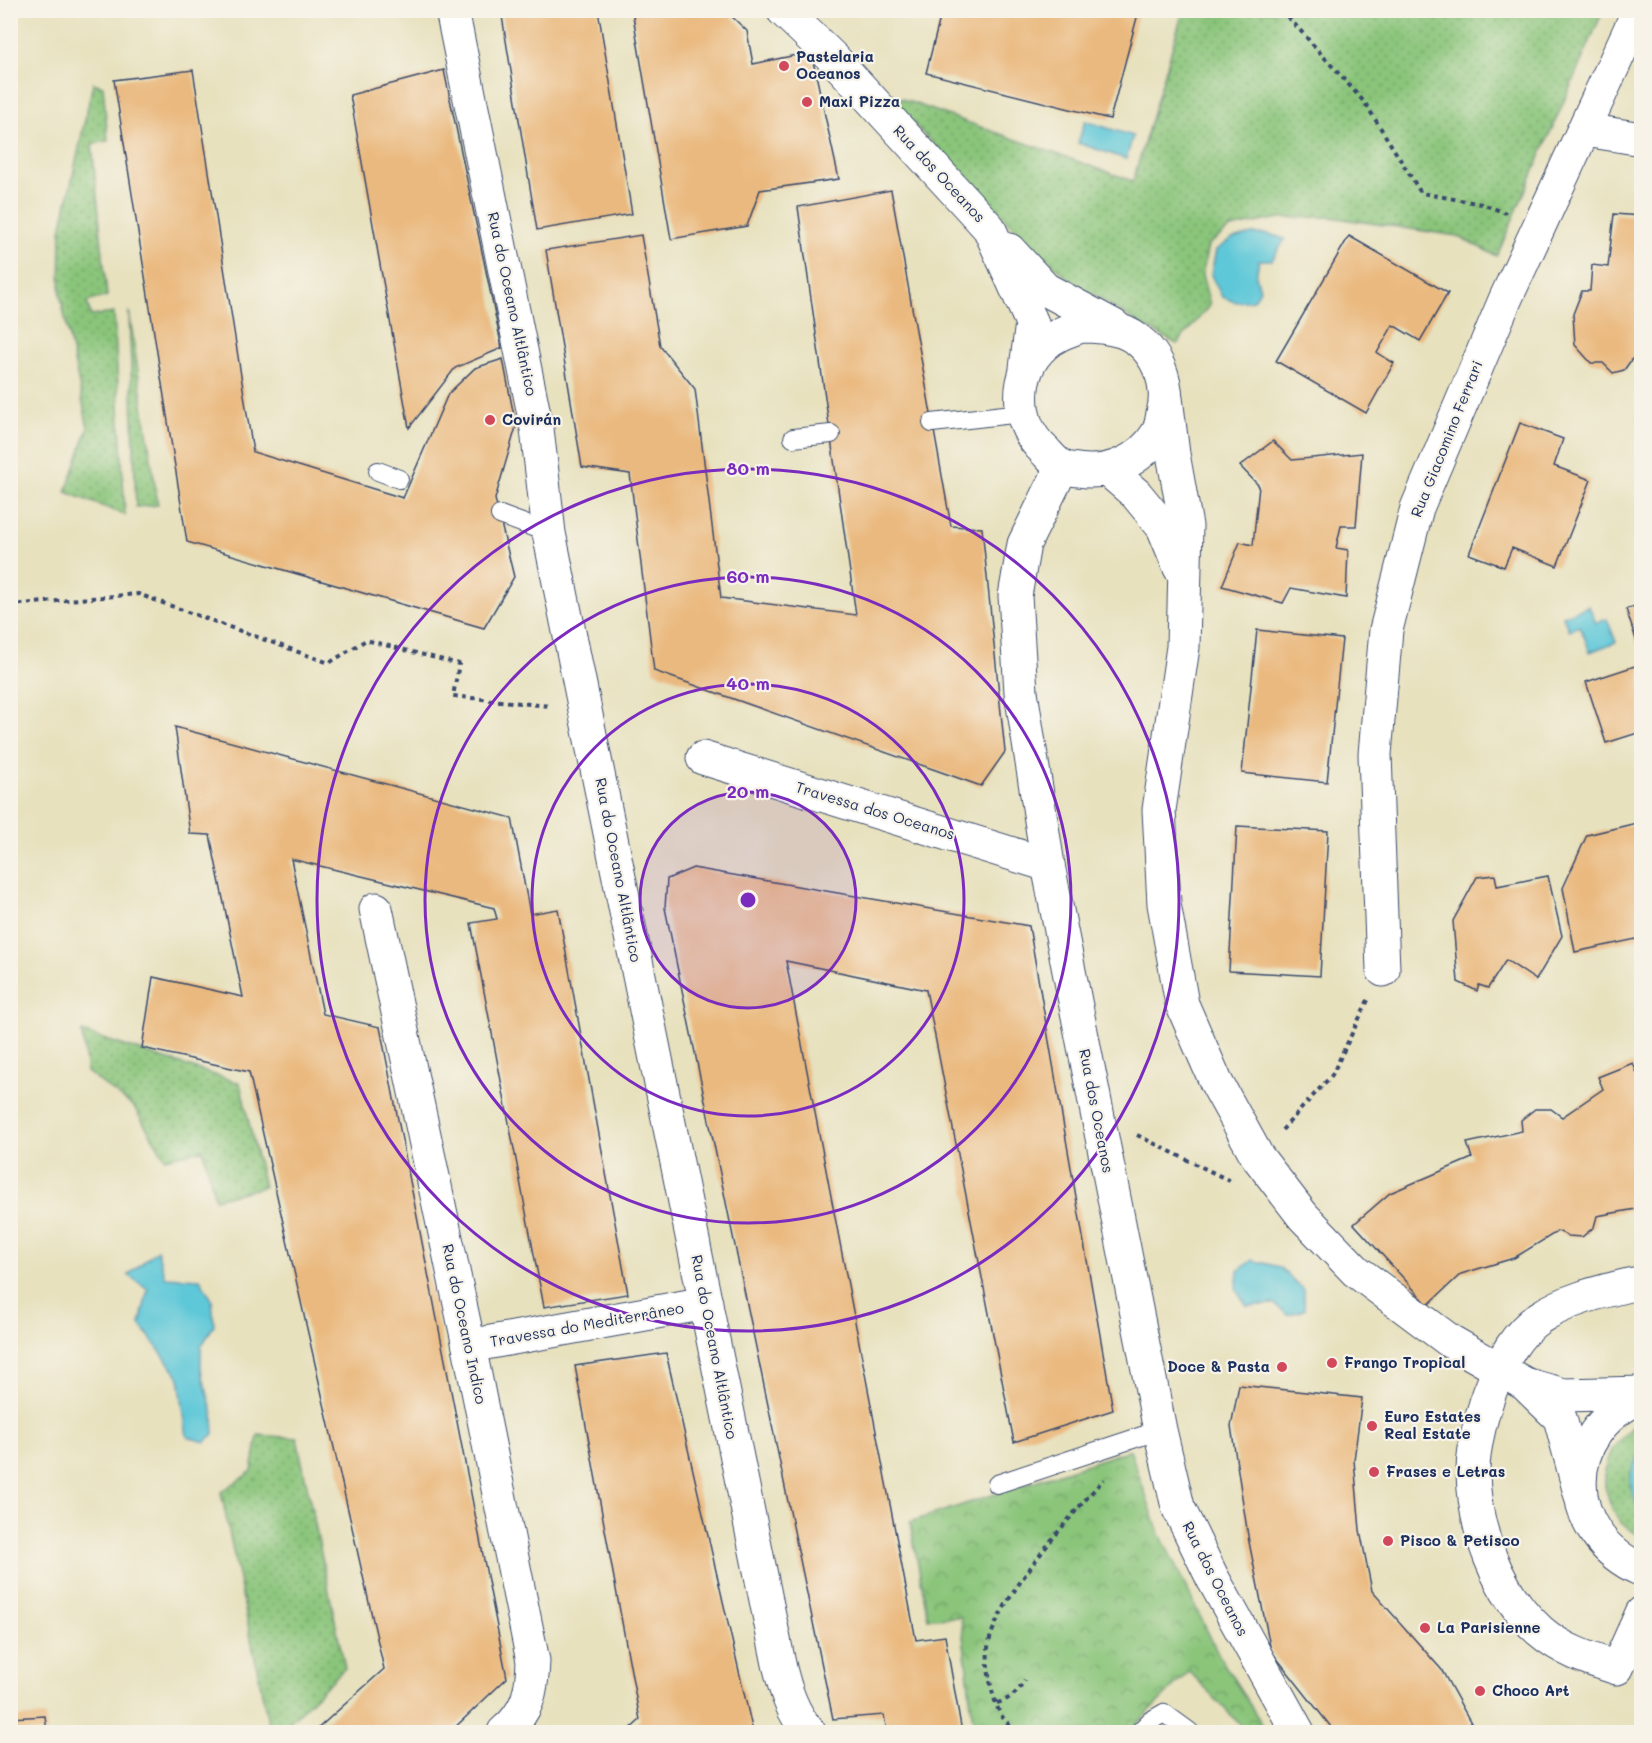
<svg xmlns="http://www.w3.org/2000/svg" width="1652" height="1743" viewBox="0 0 1652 1743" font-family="Mali,sans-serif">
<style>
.grass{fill:url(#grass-dots);stroke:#527a6c;stroke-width:1.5}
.park{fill:url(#park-crowns);stroke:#527a6c;stroke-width:1.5}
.water{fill:#5ec8d8;stroke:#3c7c9b;stroke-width:1.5}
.building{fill:#eab97f}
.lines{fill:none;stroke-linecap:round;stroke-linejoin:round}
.service-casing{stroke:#3a4a6c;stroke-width:20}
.minor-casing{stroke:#3a4a6c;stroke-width:35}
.tertiary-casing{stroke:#3a4a6c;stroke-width:35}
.path{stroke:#3a4a6c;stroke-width:4;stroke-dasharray:4.5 4.5;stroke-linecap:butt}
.service{stroke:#fff;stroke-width:18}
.minor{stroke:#fff;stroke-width:33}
.tertiary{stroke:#fff;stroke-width:33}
.ring{fill:none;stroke:#7b2cbf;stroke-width:3}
.poi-dot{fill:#d1495b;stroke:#f7f3e8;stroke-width:2}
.labels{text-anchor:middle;stroke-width:4.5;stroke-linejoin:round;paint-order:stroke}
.poi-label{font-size:15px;font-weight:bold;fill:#1b2f5e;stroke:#f7f3e8;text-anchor:start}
.street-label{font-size:15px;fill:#1b2f5e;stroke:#f7f3e8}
.centre{fill:#7b2cbf;stroke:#f7f3e8;stroke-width:3}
.ring-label{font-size:18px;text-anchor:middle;font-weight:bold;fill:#7b2cbf;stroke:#f7f3e8;stroke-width:4.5;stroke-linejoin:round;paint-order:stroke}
</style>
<defs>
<pattern id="grass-dots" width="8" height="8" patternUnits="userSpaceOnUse" patternTransform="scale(1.5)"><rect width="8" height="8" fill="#8ac57a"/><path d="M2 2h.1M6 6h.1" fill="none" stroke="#70a067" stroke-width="1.8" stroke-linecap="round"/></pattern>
<pattern id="park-crowns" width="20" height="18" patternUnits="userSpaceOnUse" patternTransform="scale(1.5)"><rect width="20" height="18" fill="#8ac57a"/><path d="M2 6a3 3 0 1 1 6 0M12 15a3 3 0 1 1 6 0" fill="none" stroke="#70a067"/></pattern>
</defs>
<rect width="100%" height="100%" fill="#f7f3e8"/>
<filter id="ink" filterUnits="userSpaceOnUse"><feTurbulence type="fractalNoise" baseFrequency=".0167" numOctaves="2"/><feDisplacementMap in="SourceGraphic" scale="12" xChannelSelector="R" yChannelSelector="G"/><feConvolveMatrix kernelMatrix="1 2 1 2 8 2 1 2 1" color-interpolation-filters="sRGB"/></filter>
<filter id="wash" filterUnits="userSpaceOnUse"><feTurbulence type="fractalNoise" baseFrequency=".008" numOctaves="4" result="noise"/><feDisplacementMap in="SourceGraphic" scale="24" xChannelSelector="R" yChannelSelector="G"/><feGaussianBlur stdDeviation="1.35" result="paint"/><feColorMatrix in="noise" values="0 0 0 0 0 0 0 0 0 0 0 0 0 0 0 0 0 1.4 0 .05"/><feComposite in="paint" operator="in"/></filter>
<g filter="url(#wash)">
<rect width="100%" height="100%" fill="#e7e1be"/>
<g class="grass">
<path d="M1183,11H1603L1497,256L1457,236L1330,217L1279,218L1231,228L1208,245L1202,275L1210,305L1177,344L1136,322L1067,278L979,194L885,93L1133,181Z"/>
<path d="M93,83L103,86L108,141L92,144L107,296L87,302L91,316L114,313L125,515L66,492L88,428L60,294L61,230Z"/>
<path d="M129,311L158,505L136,507Z"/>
<path d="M82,1032L240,1083L264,1187L215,1199L203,1150L165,1158L134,1107L87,1072Z"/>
<path d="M1641,1421V1537L1621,1523L1612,1509L1605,1487V1471L1612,1449L1635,1424Z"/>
<path d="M258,1435L297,1438L345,1668L279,1732H270L221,1492L252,1471Z"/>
</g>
<path class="park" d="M1130,1450L1158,1530L1221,1659L1267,1732H1247L1189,1671L1129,1732H974L961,1617L928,1618L910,1522Z"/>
<g class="water">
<path d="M1085,121L1133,136L1126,159L1078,143Z"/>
<path d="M1252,234H1269L1285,239L1272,260H1259L1256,276L1260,290L1254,300L1235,302L1222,297L1211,275L1216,250L1232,239Z"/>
<path d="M1589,606L1596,623L1607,619L1616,642L1590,652L1580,626L1569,630L1563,616Z"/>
<path d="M157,1250L165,1277L200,1279L212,1300L214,1325L201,1347V1369L213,1414L214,1434L205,1442L187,1437L179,1377L140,1324L148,1289L128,1275Z"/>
<path d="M1252,1260L1279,1267L1304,1290V1310L1288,1315L1274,1304L1247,1306L1236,1290L1238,1271Z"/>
<path d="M1641,1453V1510C1628,1492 1626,1471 1641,1453Z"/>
</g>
<g id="blocks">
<g class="building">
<path d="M501,10H598L632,214L537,230Z"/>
<path d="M632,10H725L747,31L753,64L811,52L839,179L760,190L747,226L671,239Z"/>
<path d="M942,10H1139L1110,119L926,73Z"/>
<path d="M193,70L253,452L403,498L448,394L475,368L503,359L516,427L495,499L514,577L484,628L187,542L114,80Z"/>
<path d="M444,70L502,348L455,368L409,428L350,95Z"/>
<path d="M891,190L951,526L982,528L1005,752L981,786L654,671L630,474L582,467L546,250L641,235L660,346L695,389L721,598L856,615L798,207Z"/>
<path d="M1614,214L1641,216V362L1632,359L1624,370L1613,373L1603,363H1591L1575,345L1573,314L1582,291H1590L1592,265L1608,267Z"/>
<path d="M1349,236L1448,293L1420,341L1393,325L1377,353L1394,363L1366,413L1276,361Z"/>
<path d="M1520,423L1563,439L1554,466L1591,480L1557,566L1512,548L1504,567L1469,554Z"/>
<path d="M1273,441L1292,460L1362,453L1356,526H1341L1336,548L1348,550L1346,598L1291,588L1283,603L1222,586L1240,542L1253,545L1259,486L1240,466Z"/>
<path d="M1641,604V655L1626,609Z"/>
<path d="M1257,630L1342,639L1327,782L1242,773Z"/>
<path d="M1641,664V732L1606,743L1586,682Z"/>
<path d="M175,727L512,818L530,914L558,909L628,1294L544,1307L471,923L497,919L494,908L291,859L323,1014L380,1027L507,1678L450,1732H314L384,1669L249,1072L142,1048L153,977L243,997L210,835L190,834Z"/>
<path d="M1641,822V938L1575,952L1563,888L1587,835Z"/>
<path d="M1237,826L1328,831L1320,976L1229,971Z"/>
<path d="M693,868L1029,926L1113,1410L1014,1442L926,990L786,961L916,1640L945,1636L962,1732H887L884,1715L833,1719L665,908L667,879Z"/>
<path d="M1495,875L1497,886L1548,876L1562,936L1536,980L1506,960L1488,988L1479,985L1477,991L1458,982L1453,921L1477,877Z"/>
<path d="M1633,1063L1641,1083V1173L1638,1174L1641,1185V1208L1597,1216L1594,1227L1582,1237L1568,1236L1558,1231L1514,1258L1461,1274L1428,1305L1354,1224L1390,1193L1472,1158L1467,1143L1522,1131L1521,1120L1535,1109H1551L1562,1117L1603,1089L1598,1077Z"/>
<path d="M666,1353L753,1732H627L640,1720L575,1366Z"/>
<path d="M1239,1385L1362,1398L1354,1460L1360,1530L1372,1591L1441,1669L1476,1732H1335L1271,1651L1249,1542L1231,1426Z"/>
<path d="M45,1716L47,1732H10V1718Z"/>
</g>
</g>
</g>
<g filter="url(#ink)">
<use href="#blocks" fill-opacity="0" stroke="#3a4a6c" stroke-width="1.5"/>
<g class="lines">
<g class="service-casing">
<g id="service">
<path d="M932,423L1022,413"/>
<path d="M793,438L831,434"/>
<path d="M378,471L399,479"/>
<path d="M500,515L549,533"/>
<path d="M997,1484L1160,1430"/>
<path d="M1139,1732L1150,1721L1164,1713L1190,1732"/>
</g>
</g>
<g class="minor-casing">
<g id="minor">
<path d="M452,10L537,429L549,533L779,1664C785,1689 792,1713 809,1732"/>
<path d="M1585,130L1642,139"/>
<path d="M1062,467L1024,544L1015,596L1021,692L1048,865L1160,1430L1178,1507L1212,1577L1298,1732"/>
<path d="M703,758L1048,865"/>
<path d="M376,909L469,1346L533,1661C532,1691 528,1712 504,1732"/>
<path d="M1383,970L1375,754L1386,630L1417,508L1505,300L1639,10"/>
<path d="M1642,1284H1633C1600,1292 1568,1299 1539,1318C1516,1334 1503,1359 1493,1384C1483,1408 1473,1446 1473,1472C1474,1529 1497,1593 1540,1631C1563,1651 1589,1659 1617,1668L1642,1613"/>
<path d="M469,1346L706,1303"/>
</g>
</g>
<g class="tertiary-casing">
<g id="tertiary">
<path d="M783,10L834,59L989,228L1032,323L1026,368"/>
<path d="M1009,250L1045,289L1114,326"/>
<path d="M1081,326C1095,326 1108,327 1121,331C1153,342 1172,381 1163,413C1162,420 1160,429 1157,434C1140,461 1109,475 1078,470C1073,469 1065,469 1061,466C1054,462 1049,455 1044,450C1014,423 1014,372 1044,345C1055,335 1067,331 1081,326Z"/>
<path d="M1165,390L1173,454L1186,526L1183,647L1159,810L1164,904L1182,1004L1216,1082L1257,1156L1303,1216L1356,1271L1450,1341L1525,1384L1560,1418L1580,1493"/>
<path d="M1108,470L1136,494L1163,527L1180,568"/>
<path d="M1528,1385L1564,1395L1642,1393"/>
<path d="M1642,1397C1559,1430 1560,1535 1642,1570"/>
</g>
</g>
<g class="path">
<path d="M1282,10L1365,103L1421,193L1482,204L1506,213"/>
<path d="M10,605L138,594L329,663L366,640L459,664L453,696L549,706"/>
<path d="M1282,1130L1332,1075L1368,1000"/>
<path d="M1137,1135L1230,1181"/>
<path d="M997,1703C1011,1699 1018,1692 1025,1680"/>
<path d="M1016,1732C1012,1727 1005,1721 1001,1715C992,1699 986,1667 988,1648C993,1604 1073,1513 1104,1479"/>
</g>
<use href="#service" class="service"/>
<use href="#minor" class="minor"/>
<use href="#tertiary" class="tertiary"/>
</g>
</g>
<circle cx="748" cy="900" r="108" fill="#7b2cbf" fill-opacity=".12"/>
<g class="ring">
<circle cx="748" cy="900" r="108"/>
<circle cx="748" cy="900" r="216"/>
<circle cx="748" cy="900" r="323"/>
<circle cx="748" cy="900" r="431"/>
</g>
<g class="poi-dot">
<circle cx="784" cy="66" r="6"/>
<circle cx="807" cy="102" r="6"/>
<circle cx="490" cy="420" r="6"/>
<circle cx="1332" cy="1363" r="6"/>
<circle cx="1282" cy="1367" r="6"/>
<circle cx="1372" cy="1426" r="6"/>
<circle cx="1374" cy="1472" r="6"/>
<circle cx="1388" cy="1541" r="6"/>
<circle cx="1425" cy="1628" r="6"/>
<circle cx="1480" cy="1691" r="6"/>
</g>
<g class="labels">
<g class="poi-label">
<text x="796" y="62">Pastelaria<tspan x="796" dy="17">Oceanos</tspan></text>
<text x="819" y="107">Maxi Pizza</text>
<text x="502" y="425">Covirán</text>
<text x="1344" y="1368">Frango Tropical</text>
<text x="1270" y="1372" text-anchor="end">Doce &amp; Pasta</text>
<text x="1384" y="1422">Euro Estates<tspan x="1384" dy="17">Real Estate</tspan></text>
<text x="1386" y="1477">Frases e Letras</text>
<text x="1400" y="1546">Pisco &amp; Petisco</text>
<text x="1437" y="1633">La Parisienne</text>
<text x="1492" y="1696">Choco Art</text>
</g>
<g class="street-label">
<text transform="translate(939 174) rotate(47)" y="5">Rua dos Oceanos</text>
<text transform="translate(512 304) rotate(78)" y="5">Rua do Oceano Altlântico</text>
<text transform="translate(1447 439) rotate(-68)" y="5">Rua Giacomino Ferrari</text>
<text transform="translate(875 811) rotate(17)" y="5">Travessa dos Oceanos</text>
<text transform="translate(618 870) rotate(79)" y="5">Rua do Oceano Altlântico</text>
<text transform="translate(1096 1111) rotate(79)" y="5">Rua dos Oceanos</text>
<text transform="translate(464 1324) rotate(78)" y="5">Rua do Oceano Indico</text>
<text transform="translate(587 1325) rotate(-10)" y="5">Travessa do Mediterrâneo</text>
<text transform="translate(714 1347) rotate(79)" y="5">Rua do Oceano Altlântico</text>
<text transform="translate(1215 1579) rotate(63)" y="5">Rua dos Oceanos</text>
</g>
</g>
<circle cx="748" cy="900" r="9" class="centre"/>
<g class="ring-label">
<text x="748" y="475">80 m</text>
<text x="748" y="583">60 m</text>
<text x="748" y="690">40 m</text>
<text x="748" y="798">20 m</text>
</g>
<rect width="1652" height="1743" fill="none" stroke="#f7f3e8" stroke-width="36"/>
</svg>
